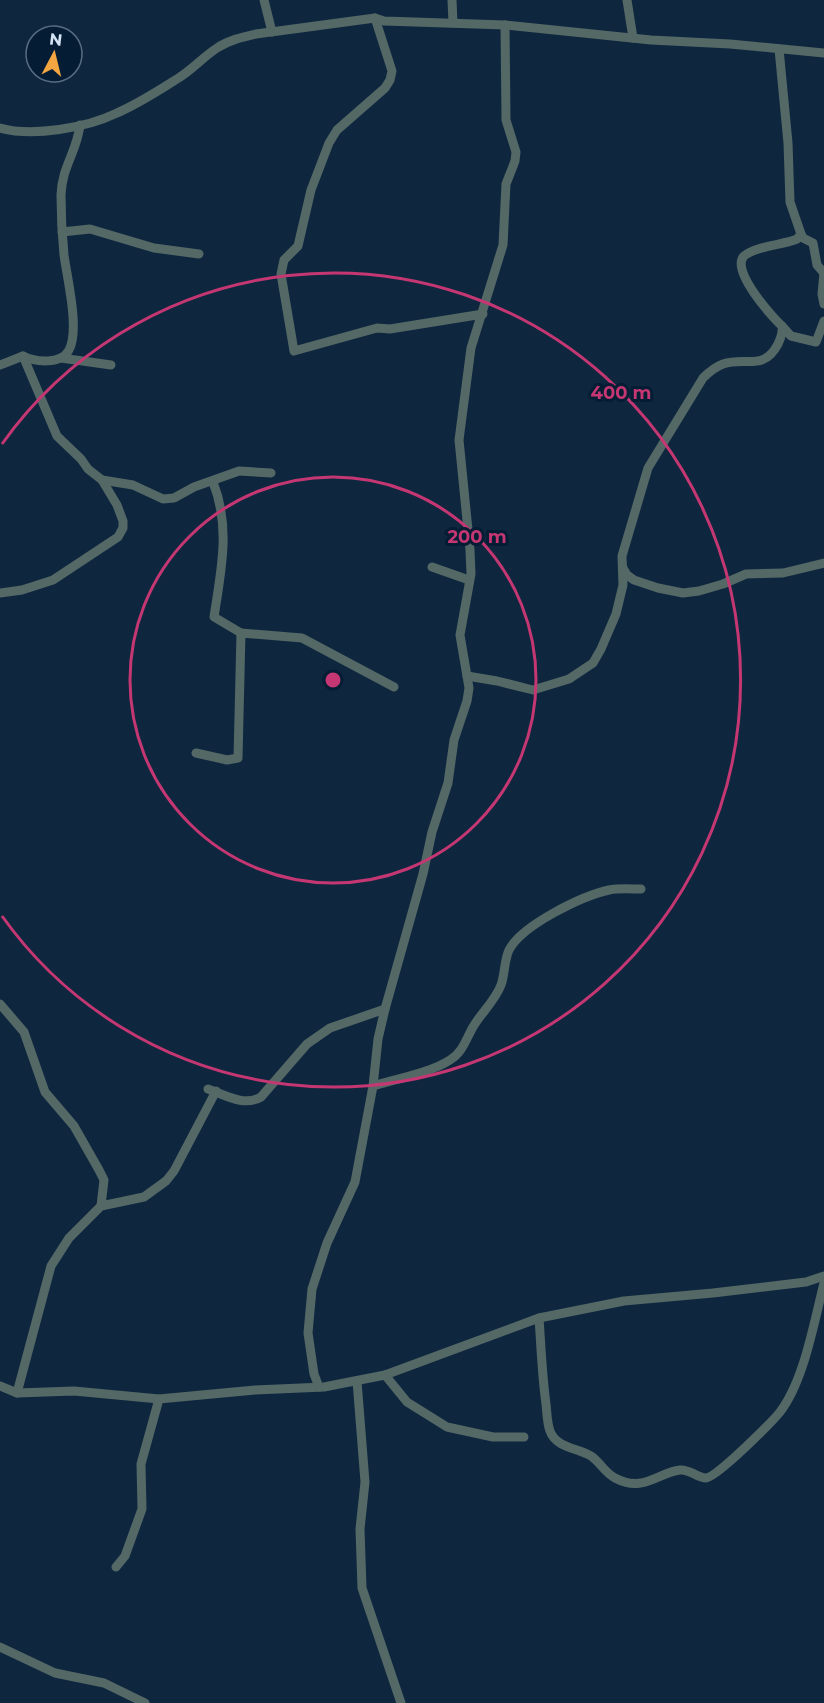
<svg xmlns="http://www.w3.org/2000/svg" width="824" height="1703" viewBox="0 0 824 1703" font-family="Montserrat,sans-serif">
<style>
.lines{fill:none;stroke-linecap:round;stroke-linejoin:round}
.minor{stroke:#546866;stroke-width:9}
.ring{fill:none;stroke:#c53772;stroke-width:3}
.centre{fill:#c53772;stroke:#041d34;stroke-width:3}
.ring-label{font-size:18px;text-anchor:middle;font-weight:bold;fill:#c53772;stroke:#041d34;stroke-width:6;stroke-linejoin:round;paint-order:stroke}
</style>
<rect width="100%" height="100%" fill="#0e273f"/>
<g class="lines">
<g class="minor">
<path d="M264,0L272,32"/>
<path d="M452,0L453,23"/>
<path d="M627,0L633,38"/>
<path d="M375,18L392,71L390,80L385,88L337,130L329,143L311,190L298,246L284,260L281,274L294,351L377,328L390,329L483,314"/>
<path d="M779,49L788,143L790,202L801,234L803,238L813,243L817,265L824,273"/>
<path d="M0,128C33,137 86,128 117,113C138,104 158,91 177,79C192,70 203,57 217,48C229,40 243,37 256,34L375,18L384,21L505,25L651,40L730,44L824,53"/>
<path d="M62,232L90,229L154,248L199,254"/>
<path d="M824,273L822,294L824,304"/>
<path d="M782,326L791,336L816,342L824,321"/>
<path d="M61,358L111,365"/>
<path d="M0,365L23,356C35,362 61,365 69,350C80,330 67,278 64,255C62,235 61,215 61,195C62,166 77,152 80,125"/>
<path d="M102,480L133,485L163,499L174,498L194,487L239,471L271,473"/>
<path d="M213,482C231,528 221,570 214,617L241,633L302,638L394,687"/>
<path d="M432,567L469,580"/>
<path d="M623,568L627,575L634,580L658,588L683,593L699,591L723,584L746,574L783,573L824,563"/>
<path d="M0,593L22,590L53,580L118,537L123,528V521L117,505L102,480L88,469L81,459L57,436L23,356"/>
<path d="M467,676L497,681L533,690L569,679L593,663L601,649L616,614L623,585L622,556L648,468L703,378C709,372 715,367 723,364C746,356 763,372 778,344C781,338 783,333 782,326C772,317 730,270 744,256C755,246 783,245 797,239L801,234"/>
<path d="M196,753L227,760L238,758L241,633"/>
<path d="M0,1004L24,1032L45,1092L74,1126L99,1170L104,1180L101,1206"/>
<path d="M373,1086C396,1079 430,1073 450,1060C463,1052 466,1039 473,1027C481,1013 495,1001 501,985C505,974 504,961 509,950C522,925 582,896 609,890C619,888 631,889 641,889"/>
<path d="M208,1089C225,1095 244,1107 261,1097L307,1044L330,1028L385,1009"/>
<path d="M539,1318C541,1346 542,1375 546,1404C547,1413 547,1423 550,1431C556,1448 578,1448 591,1456C600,1462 605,1473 615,1478C643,1493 657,1473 680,1470C690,1469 697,1478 706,1478C717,1477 771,1423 780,1412C804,1381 814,1322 824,1283"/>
<path d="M385,1375L407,1402L447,1427L493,1437H524"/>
<path d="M357,1381L365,1482L360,1529L362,1588L401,1703"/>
<path d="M0,1386L17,1393L74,1391L159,1399L255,1390L324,1387L385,1375L539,1318L624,1301L713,1293L806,1282L824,1276"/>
<path d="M319,1387L314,1374L308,1333L312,1289L327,1243L355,1182L373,1086L378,1039L385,1009L423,874L432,832L448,783L454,740L467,701L469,688L460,635L471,574L470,550L459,440L471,348L503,245L506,184L515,161L516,152L506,120L505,25"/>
<path d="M17,1393L51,1266L69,1238L101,1206L144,1197L166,1181L174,1171L216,1091"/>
<path d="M116,1567L125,1556L142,1509L141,1464L159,1399"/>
<path d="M0,1647L55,1673L104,1683L145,1703"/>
</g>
</g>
<g class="ring">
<circle cx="333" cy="680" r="203"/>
<path d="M2 444A407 407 0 1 1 2 916"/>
</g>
<circle cx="333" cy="680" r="9" class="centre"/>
<g class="ring-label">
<text x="621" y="399">400 m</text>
<text x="477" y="543">200 m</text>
</g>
<g transform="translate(54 54) rotate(7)"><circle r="28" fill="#041d34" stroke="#586d81" stroke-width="1.5"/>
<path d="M0-4.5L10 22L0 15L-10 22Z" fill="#f2a541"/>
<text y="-9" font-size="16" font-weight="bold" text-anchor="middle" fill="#d5e4f4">N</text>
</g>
</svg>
